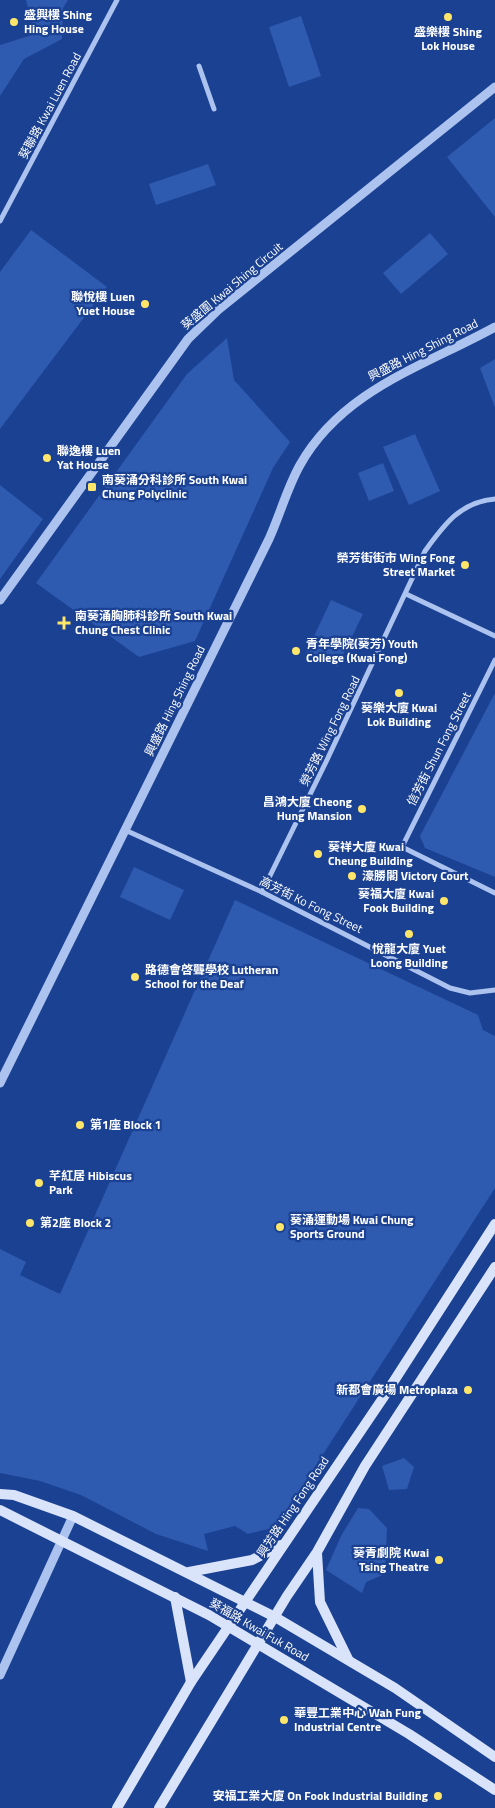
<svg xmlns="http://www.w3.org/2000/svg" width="495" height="1808" viewBox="0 0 495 1808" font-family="'Titillium Web','Noto Sans TC',sans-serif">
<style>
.green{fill:#2e5ab0}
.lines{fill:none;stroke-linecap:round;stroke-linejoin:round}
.minor{stroke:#acc2ef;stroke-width:5}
.tertiary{stroke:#acc2ef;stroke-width:9}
.secondary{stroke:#d9e3fa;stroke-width:10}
.poi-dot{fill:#ffe569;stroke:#1b4192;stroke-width:2}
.labels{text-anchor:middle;stroke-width:4.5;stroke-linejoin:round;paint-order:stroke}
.poi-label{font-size:12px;font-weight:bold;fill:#fff;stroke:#1b4192;text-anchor:start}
.street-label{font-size:12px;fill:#fff;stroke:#1b4192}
</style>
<rect width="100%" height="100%" fill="#1b4192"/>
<g class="green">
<path d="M26,0H68L63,8L62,39L24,59L0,96V45L35,34Z"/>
<path d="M301,16L321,76L289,87L269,27Z"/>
<path d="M495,118V217L447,157Z"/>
<path d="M208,164L216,185L156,205L149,184Z"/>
<path d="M31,230L107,287L0,429V272Z"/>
<path d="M430,233L448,254L401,294L383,273Z"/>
<path d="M227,338L234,380L290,442L273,468L195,641L139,657L36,583L187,374Z"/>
<path d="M495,359V408L480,368Z"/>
<path d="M415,434L440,491L409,505L383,447Z"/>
<path d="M383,463L394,491L369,501L358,473Z"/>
<path d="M0,485L43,519L0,579Z"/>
<path d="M331,600L363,614L337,667L306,653Z"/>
<path d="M495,693V877L425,848L420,836Z"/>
<path d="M134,867L184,890L170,920L120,897Z"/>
<path d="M235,900L478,1015L483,1030L495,1036V1188L276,1527L248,1534L235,1526L204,1534L208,1551L156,1534L81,1495L40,1481L0,1473V1249L26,1262L20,1275L60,1294Z"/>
<path d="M404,1458L414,1467L407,1489L389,1490L382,1466Z"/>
<path d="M358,1508L369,1509L387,1528L385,1574L366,1582L362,1593L326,1570L341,1536Z"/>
</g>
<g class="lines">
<g class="minor">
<path d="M199,66L214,109"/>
<path d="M0,221L117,0"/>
<path d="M406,594L495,636"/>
<path d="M495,660L402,847L495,893"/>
<path d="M125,830L262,892L450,988L470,993L495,990"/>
<path d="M262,892L325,764L425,551C444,525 460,502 495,499"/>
</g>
<g class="tertiary">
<path d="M0,600L188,339L218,310L495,87"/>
<path d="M0,1083L269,539C280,515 287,488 300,465C342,390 424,366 495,327"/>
<path d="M0,1675L73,1516"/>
</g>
<g class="secondary">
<path d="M0,1494L14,1495L73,1516L275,1617L395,1688L495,1757"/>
<path d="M0,1510L209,1615L409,1734L495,1790"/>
<path d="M317,1553L320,1602L348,1659"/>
<path d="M189,1572L252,1560L281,1545"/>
<path d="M175,1597L191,1682"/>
<path d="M117,1808L191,1682L383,1398L495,1224"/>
<path d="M159,1808L287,1596L317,1552L365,1466L495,1267"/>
</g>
</g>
<g class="poi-dot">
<circle cx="448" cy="17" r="5"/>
<circle cx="14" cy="22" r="5"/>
<circle cx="145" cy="304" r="5"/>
<circle cx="47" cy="458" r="5"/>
<rect x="87" y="482" width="10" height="10" rx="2.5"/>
<circle cx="465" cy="565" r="5"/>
<path d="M61.5 615.5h5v5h5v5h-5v5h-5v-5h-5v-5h5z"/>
<circle cx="296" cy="651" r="5"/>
<circle cx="399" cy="693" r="5"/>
<circle cx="362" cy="809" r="5"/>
<circle cx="318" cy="854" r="5"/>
<circle cx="352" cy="876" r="5"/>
<circle cx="444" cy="901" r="5"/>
<circle cx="409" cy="934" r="5"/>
<circle cx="135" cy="977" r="5"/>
<circle cx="80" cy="1125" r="5"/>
<circle cx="39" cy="1183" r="5"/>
<circle cx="30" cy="1223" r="5"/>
<circle cx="280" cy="1227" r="5"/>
<circle cx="468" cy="1390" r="5"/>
<circle cx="439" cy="1560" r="5"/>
<circle cx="284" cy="1720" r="5"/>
<circle cx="438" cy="1796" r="5"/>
</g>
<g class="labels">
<g class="poi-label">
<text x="24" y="19">盛興樓 Shing<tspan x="24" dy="14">Hing House</tspan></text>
<text x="448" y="36" text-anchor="middle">盛樂樓 Shing<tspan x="448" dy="14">Lok House</tspan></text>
<text x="135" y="301" text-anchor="end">聯悅樓 Luen<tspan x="135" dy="14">Yuet House</tspan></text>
<text x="57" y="455">聯逸樓 Luen<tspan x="57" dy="14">Yat House</tspan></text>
<text x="102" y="484">南葵涌分科診所 South Kwai<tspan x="102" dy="14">Chung Polyclinic</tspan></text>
<text x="455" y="562" text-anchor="end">榮芳街街市 Wing Fong<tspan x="455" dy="14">Street Market</tspan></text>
<text x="75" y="620">南葵涌胸肺科診所 South Kwai<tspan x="75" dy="14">Chung Chest Clinic</tspan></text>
<text x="306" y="648">青年學院(葵芳) Youth<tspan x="306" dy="14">College (Kwai Fong)</tspan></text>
<text x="399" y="712" text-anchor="middle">葵樂大廈 Kwai<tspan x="399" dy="14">Lok Building</tspan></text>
<text x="352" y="806" text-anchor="end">昌鴻大廈 Cheong<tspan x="352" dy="14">Hung Mansion</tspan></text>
<text x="328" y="851">葵祥大廈 Kwai<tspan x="328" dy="14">Cheung Building</tspan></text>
<text x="362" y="880">濠勝閣 Victory Court</text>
<text x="434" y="898" text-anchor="end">葵福大廈 Kwai<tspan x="434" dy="14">Fook Building</tspan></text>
<text x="409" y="953" text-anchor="middle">悅龍大廈 Yuet<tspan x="409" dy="14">Loong Building</tspan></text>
<text x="145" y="974">路德會啓聾學校 Lutheran<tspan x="145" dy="14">School for the Deaf</tspan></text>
<text x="90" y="1129">第1座 Block 1</text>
<text x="49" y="1180">芊紅居 Hibiscus<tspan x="49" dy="14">Park</tspan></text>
<text x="290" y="1224">葵涌運動場 Kwai Chung<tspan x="290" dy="14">Sports Ground</tspan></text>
<text x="40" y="1227">第2座 Block 2</text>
<text x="458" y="1394" text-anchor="end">新都會廣場 Metroplaza</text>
<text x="429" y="1557" text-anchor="end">葵青劇院 Kwai<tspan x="429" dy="14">Tsing Theatre</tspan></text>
<text x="294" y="1717">華豐工業中心 Wah Fung<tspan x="294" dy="14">Industrial Centre</tspan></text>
<text x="428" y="1800" text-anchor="end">安福工業大廈 On Fook Industrial Building</text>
</g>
<g class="street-label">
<text transform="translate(50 106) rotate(-62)" y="4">葵聯路 Kwai Luen Road</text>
<text transform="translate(232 286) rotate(-40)" y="4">葵盛圍 Kwai Shing Circuit</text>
<text transform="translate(423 350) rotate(-27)" y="4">興盛路 Hing Shing Road</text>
<text transform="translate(175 701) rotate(-64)" y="4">興盛路 Hing Shing Road</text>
<text transform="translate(330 731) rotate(-64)" y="4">榮芳路 Wing Fong Road</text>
<text transform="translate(439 749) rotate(-63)" y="4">信芳街 Shun Fong Street</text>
<text transform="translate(311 905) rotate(26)" y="4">高芳街 Ko Fong Street</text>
<text transform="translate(293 1507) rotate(-56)" y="4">興芳路 Hing Fong Road</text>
<text transform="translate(259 1630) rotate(30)" y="4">葵福路 Kwai Fuk Road</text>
</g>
</g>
</svg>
